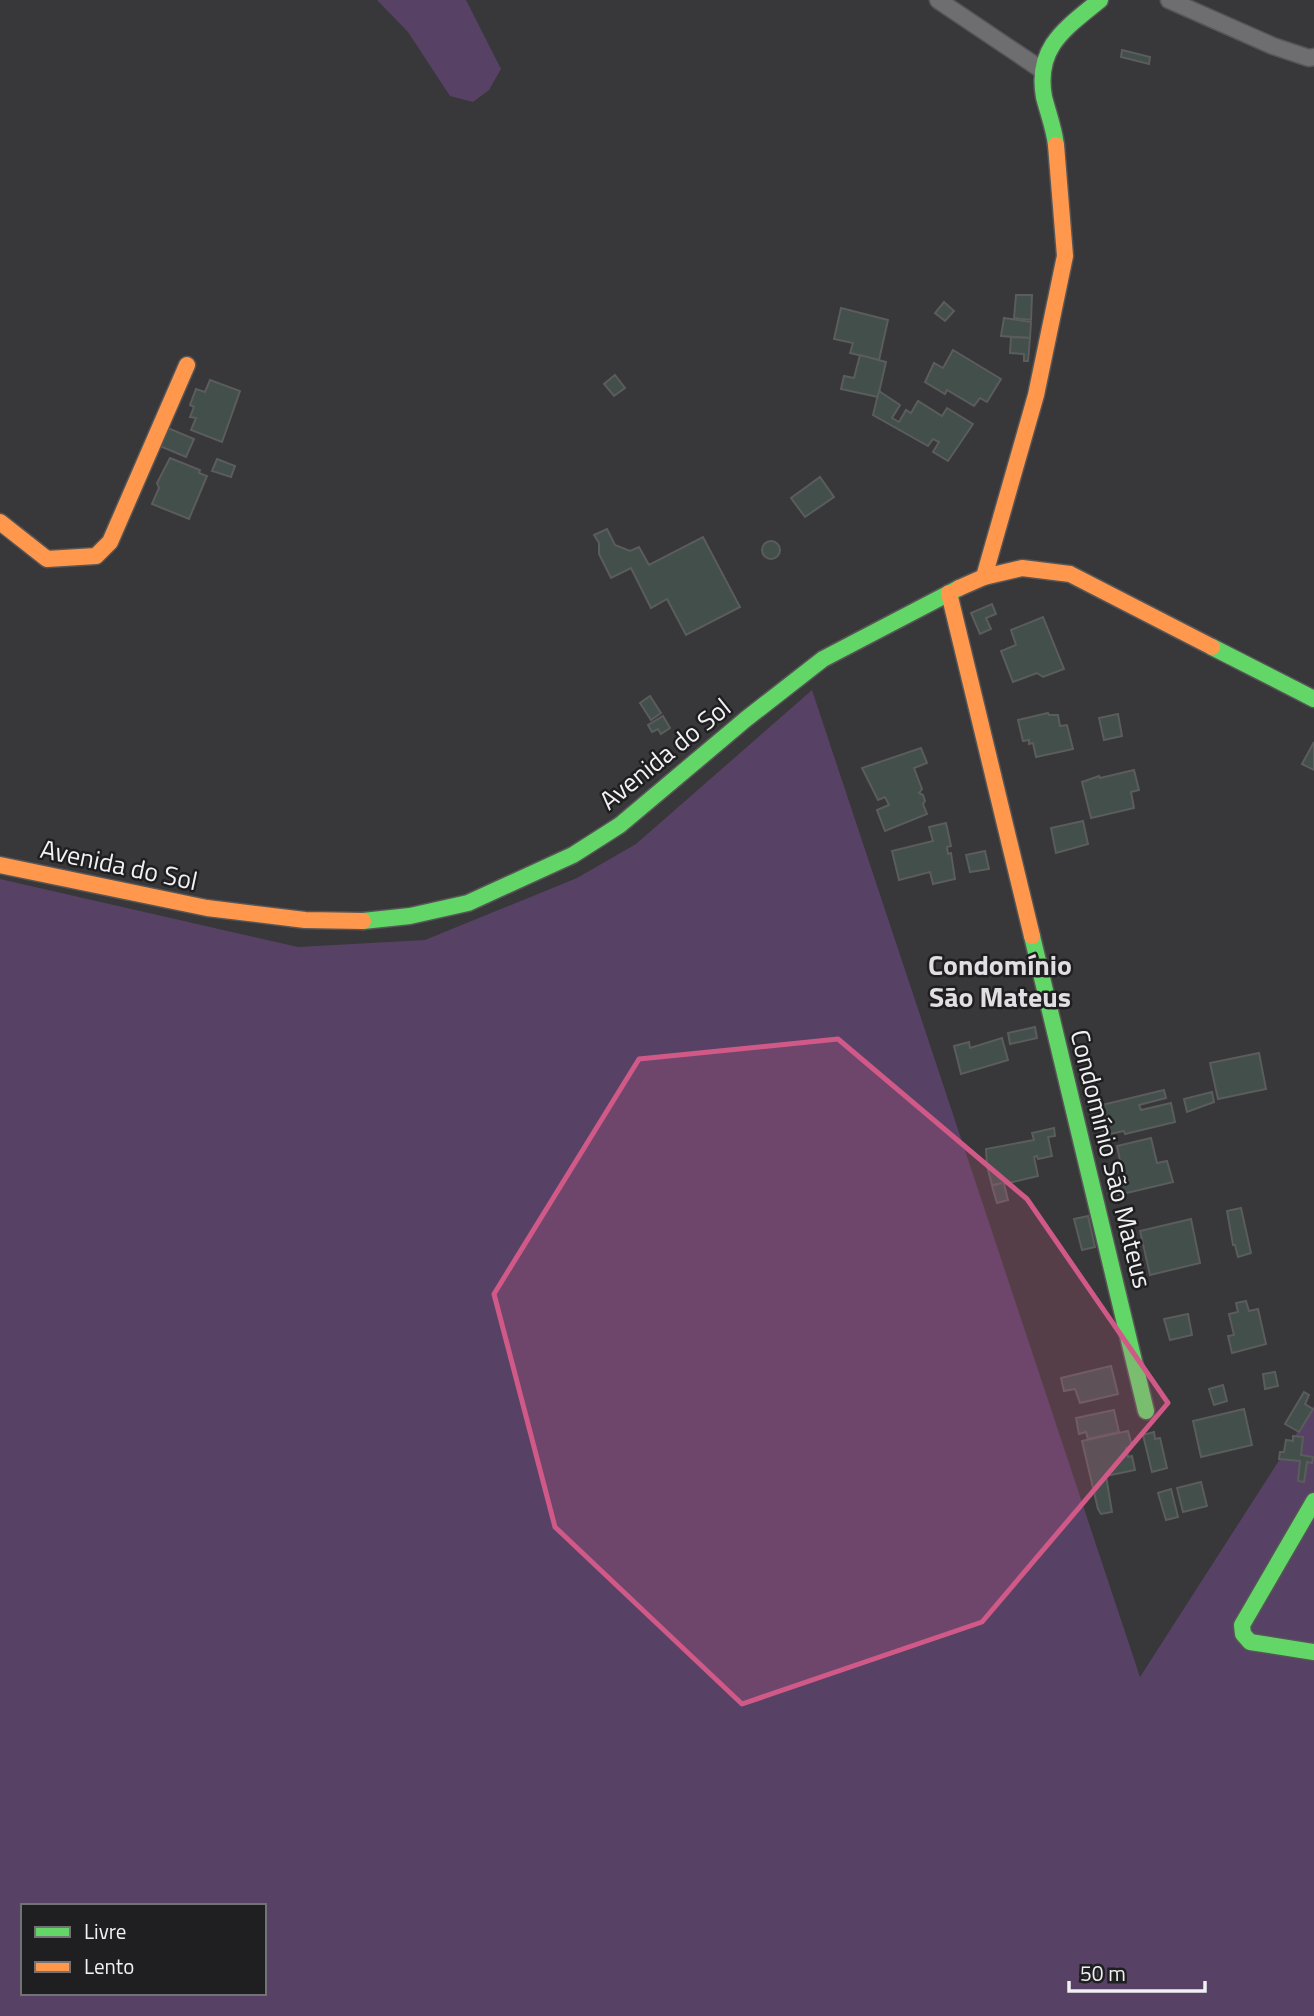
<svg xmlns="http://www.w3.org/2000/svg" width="1314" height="2016" viewBox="0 0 1314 2016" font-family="'Titillium Web',sans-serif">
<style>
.green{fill:#574265;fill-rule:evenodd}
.building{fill:#424f4b;stroke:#5b5c5c;stroke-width:2}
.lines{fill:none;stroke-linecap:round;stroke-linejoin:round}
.street-casing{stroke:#575657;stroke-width:19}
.fast-casing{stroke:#575657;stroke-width:19}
.slow-casing{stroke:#575657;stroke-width:19}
.street{stroke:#6e6d6f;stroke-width:16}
.fast{stroke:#63d668;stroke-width:16}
.slow{stroke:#ff974d;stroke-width:16}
.marked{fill:#d05988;fill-opacity:0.2;stroke:#d05988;stroke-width:5;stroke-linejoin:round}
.labels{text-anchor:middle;stroke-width:5;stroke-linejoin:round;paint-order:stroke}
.street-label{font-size:26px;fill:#f1f0f2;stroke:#1f1e20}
.neighbourhood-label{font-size:28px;font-weight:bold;fill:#e1dfe4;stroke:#1f1e20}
</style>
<rect width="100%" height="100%" fill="#383739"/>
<g class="green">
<path d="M377,0H466L501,69L489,90L473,102L450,96L408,32Z"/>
<path d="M812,690L1140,1677L1314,1406V2016H0V879L298,947L425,940L577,878L636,844ZM23,1906H264V1993H23Z"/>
</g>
<g class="building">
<path d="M1122,50L1150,57L1149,64L1121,57Z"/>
<path d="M1016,295H1032L1031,320L1014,318Z"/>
<path d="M944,302L954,311L945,321L935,313Z"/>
<path d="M841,308L888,320L879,360L850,353L853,343L834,339Z"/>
<path d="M1004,318L1031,322L1030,338L1001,336Z"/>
<path d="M1011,337L1030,338L1028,361H1024V354L1010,353Z"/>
<path d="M953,350L1001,379L987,402L980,398L974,406L947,390L945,394L925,382L934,363L943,368Z"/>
<path d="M860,355L886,362L878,397L841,389L844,376L854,378Z"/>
<path d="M615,375L625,388L614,396L604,384Z"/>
<path d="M210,380L240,391L222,442L191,430L196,418L190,417L194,407L190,405L196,389L205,392Z"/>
<path d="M879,391L900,405L892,418L899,422L906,410L911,413L918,401L942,416L947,408L973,424L948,461L933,452L939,442L933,439L928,446L873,415Z"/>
<path d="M163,426L194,439L186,457L155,444Z"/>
<path d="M170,458L200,470L199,473L207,476L189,519L152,504L159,488L157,483Z"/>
<path d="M217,459L235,466L231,477L212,471Z"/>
<path d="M820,477L834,497L805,517L791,498Z"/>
<path d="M607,529L615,545L630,551L639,547L649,565L703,537L740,607L686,635L667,599L651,608L631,568L611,578L599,554V543L594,535Z"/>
<circle cx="771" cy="550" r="9"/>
<path d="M992,604L996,614L986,618L991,629L980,634L971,613Z"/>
<path d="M1043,617L1064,669L1043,677L1037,673L1013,682L1001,651L1016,645L1011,630Z"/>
<path d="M650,696L661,713L651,720L640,703Z"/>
<path d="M1048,713L1049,715H1058L1060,726L1067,725L1073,749L1036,757L1033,743L1029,744V740L1023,741L1018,720Z"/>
<path d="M1118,714L1122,736L1104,740L1099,718Z"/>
<path d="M663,716L670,728L661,734L658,729L652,732L648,725Z"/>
<path d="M1314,742V770L1302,764Z"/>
<path d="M921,748L927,763L914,768L922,789L919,793L923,795L925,801L923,804L927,814L885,831L877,810L889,805L885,797L878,800L862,768Z"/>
<path d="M1134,770L1139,790L1131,792L1134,808L1091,818L1082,782L1099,776L1100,778Z"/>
<path d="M1083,821L1088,844L1056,853L1051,828Z"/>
<path d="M946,823L951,846L947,847L948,854L951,853L955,879L933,884L930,872L899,880L892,851L933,841L929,827Z"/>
<path d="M985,851L989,869L970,872L966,855Z"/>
<path d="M1035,1027L1037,1038L1010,1044L1008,1033Z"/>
<path d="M1002,1038L1008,1060L961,1074L954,1046L969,1042L970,1048Z"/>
<path d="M1259,1053L1266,1089L1218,1099L1210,1063Z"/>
<path d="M1164,1090L1166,1098L1139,1105L1141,1110L1171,1103L1175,1122L1125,1134L1124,1131L1105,1135L1102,1124L1106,1123L1102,1105Z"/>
<path d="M1212,1092L1214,1102L1187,1112L1184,1099Z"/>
<path d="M1054,1128L1055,1136L1048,1137L1052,1156L1038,1159L1037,1156L1034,1157L1038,1176L1004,1184L1008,1200L997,1203L992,1186L1002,1183L992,1185L987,1166L986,1149L1034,1140L1032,1133Z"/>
<path d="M1151,1138L1157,1163L1167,1161L1173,1182L1118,1195L1113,1177L1123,1175L1117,1146Z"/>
<path d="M1241,1208L1251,1253L1238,1257L1235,1245H1233L1227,1211Z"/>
<path d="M1088,1216L1095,1247L1082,1250L1074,1219Z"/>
<path d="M1191,1219L1200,1263L1150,1275L1140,1231Z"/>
<path d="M1246,1301L1249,1311L1258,1309L1266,1344L1232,1353L1228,1336L1234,1335L1229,1314L1238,1312L1236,1303Z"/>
<path d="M1188,1314L1192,1335L1170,1340L1164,1319Z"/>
<path d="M1111,1366L1118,1394L1080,1403L1075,1389L1064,1391L1061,1378Z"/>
<path d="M1275,1372L1278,1386L1265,1389L1263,1374Z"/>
<path d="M1223,1385L1227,1401L1214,1405L1209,1389Z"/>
<path d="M1304,1392L1309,1395L1305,1404L1313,1409L1299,1432L1285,1424Z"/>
<path d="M1244,1409L1252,1445L1201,1457L1193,1421Z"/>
<path d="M1114,1410L1119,1432L1088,1439L1086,1432L1079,1434L1076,1418Z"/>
<path d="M1128,1431L1132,1446L1126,1448L1128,1457L1132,1456L1135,1470L1106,1476L1112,1512L1101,1514L1098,1509L1082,1441Z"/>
<path d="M1154,1432L1155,1439L1160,1438L1167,1468L1152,1472L1143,1435Z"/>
<path d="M1293,1436L1303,1437L1301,1455L1313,1457L1312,1463L1307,1462L1304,1482L1298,1481L1300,1461L1279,1459L1280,1452H1284L1286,1440L1293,1441Z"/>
<path d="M1201,1482L1207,1506L1183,1512L1177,1488Z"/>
<path d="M1171,1489L1178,1517L1166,1520L1158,1493Z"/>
</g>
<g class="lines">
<g class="street-casing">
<g id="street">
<path d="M938,0L1042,70"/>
<path d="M1169,0L1273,46L1309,58L1314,57"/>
</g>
</g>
<g class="fast-casing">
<g id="fast">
<path d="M1056,145C1054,128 1048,113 1044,97C1035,47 1066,28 1100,0"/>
<path d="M1212,647L1314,699"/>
<path d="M363,921L410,916L468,903L573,855L620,825L746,719L823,659L959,588"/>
<path d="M1032,936L1146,1411"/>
<path d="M1314,1501L1242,1625L1243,1634L1250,1642L1314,1652"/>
</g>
</g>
<g class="slow-casing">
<g id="slow">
<path d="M0,522L47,559L96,556L110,542L187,365"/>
<path d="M984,577L1036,395L1065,256L1056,145"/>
<path d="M959,588L984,577L1022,568L1070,574L1212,647"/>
<path d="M949,593L1032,936"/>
<path d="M0,865L207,908L305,920L363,921"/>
</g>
</g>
<use href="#street" class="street"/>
<use href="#fast" class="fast"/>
<use href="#slow" class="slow"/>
</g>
<path class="marked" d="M838,1039L1027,1199L1168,1403L982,1622L742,1704L555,1527L494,1294L639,1059Z"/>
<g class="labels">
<g class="street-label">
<text transform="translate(665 754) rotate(-39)" y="9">Avenida do Sol</text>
<text transform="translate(119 865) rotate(12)" y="9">Avenida do Sol</text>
<text transform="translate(1111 1159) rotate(76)" y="9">Condomínio São Mateus</text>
</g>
<g class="neighbourhood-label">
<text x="1000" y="975">Condomínio<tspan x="1000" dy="32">São Mateus</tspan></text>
</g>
</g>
<rect x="21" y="1904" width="245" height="91" fill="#1f1e20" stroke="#737274" stroke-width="2"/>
<rect x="35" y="1927" width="35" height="10" fill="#63d668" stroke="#737274" stroke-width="2"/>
<text x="84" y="1939" font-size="21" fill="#f1f0f2">Livre</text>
<rect x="35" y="1962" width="35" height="10" fill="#ff974d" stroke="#737274" stroke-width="2"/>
<text x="84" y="1974" font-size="21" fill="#f1f0f2">Lento</text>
<path d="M1069 1981v10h136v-10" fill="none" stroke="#f1f0f2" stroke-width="3.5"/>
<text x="1080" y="1981" font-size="21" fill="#f1f0f2" stroke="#1f1e20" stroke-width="5" paint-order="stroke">50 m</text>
</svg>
